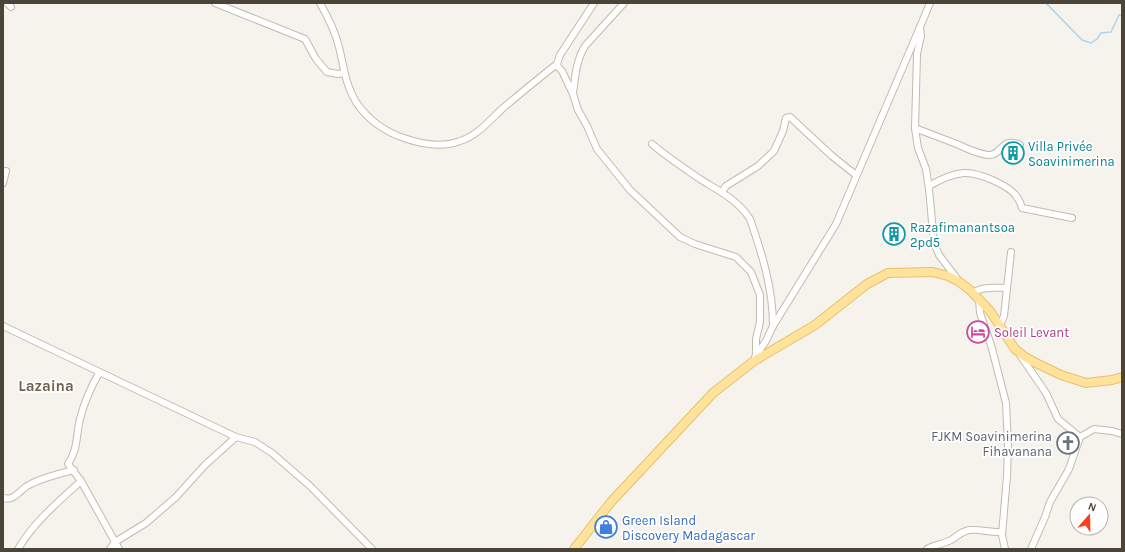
<svg xmlns="http://www.w3.org/2000/svg" width="1125" height="552" viewBox="0 0 1125 552" font-family="Karla,sans-serif">
<style>
.lines{fill:none;stroke-linecap:round;stroke-linejoin:round}
.stream{stroke:#a9d4f2;stroke-width:1.5}
.minor-casing{stroke:#c2bbae;stroke-width:8}
.major-casing{stroke:#e6c16a;stroke-width:10}
.minor{stroke:#fff;stroke-width:6}
.major{stroke:#ffe39c;stroke-width:8}
.labels{text-anchor:middle;stroke-width:3.5;stroke-linejoin:round;paint-order:stroke}
.culture-label{font-size:13px;fill:#0d838f;stroke:#fff;text-anchor:start}
.hotel-label{font-size:13px;fill:#b23c85;stroke:#fff;text-anchor:start}
.worship-label{font-size:13px;fill:#5b616d;stroke:#fff;text-anchor:end}
.shop-label{font-size:13px;fill:#366cbe;stroke:#fff;text-anchor:start}
.quarter-label{font-size:15px;font-weight:bold;fill:#6e6250;stroke:#fff}
</style>
<rect width="100%" height="100%" fill="#f6f3ec"/>
<g class="lines">
<path class="stream" d="M1046,3L1082,40L1091,43L1097,39L1101,33L1111,32L1119,15L1122,16"/>
<g class="minor-casing">
<g id="minor">
<path d="M7,3L11,7"/>
<path d="M215,3L305,39L316,59L327,72L338,74L344,73"/>
<path d="M320,3C328,17 335,31 339,47C344,67 345,84 356,102C367,119 385,132 404,138C421,144 442,148 460,141C477,136 490,120 503,108C521,93 539,78 557,64L558,67L562,71L573,94L578,110L587,126L597,149L630,190L680,237L695,244L736,257L751,272L760,295V322L756,339V354L754,361"/>
<path d="M930,3L920,27L921,36L917,54L915,128L918,148L926,169L929,189L934,243L939,255L958,280"/>
<path d="M557,64L560,55L594,3"/>
<path d="M573,94C575,77 576,61 585,46L624,3"/>
<path d="M915,128C930,134 944,139 959,145C968,149 978,154 988,155C1002,156 1001,136 1020,145"/>
<path d="M652,144C667,157 684,168 700,179C719,191 738,200 750,219C762,254 773,288 773,326"/>
<path d="M3,183L6,171"/>
<path d="M929,186C939,180 952,174 964,173C978,172 1009,185 1017,197C1019,200 1021,204 1022,208L1072,218"/>
<path d="M722,192L726,186L758,166L774,151L783,131L786,118L790,117L832,156L856,175"/>
<path d="M973,293C982,286 996,288 1007,288"/>
<path d="M979,299L980,313L991,345L1006,403L1008,445L1007,476L1002,535L1005,549"/>
<path d="M1000,325L1004,316L1011,252"/>
<path d="M3,326L236,437L255,442L272,453L310,486L372,549"/>
<path d="M757,354L766,341L773,326L836,224L920,27"/>
<path d="M1020,355L1046,393L1058,419L1080,437"/>
<path d="M99,373C91,387 84,403 80,419C76,435 78,450 68,464L81,481L119,549"/>
<path d="M3,498C14,501 18,492 27,486C41,478 58,474 74,470"/>
<path d="M18,549C34,522 58,502 81,481"/>
<path d="M110,549L115,542L146,523L176,497L205,465L236,437"/>
<path d="M927,549C934,545 943,544 951,540C958,536 961,531 970,530C981,529 991,533 1002,532"/>
<path d="M1031,549L1045,517L1050,502L1069,469L1080,437L1094,429L1112,431L1122,434"/>
</g>
</g>
<g class="major-casing">
<path id="major" d="M574,549L611,502L713,393L754,361L815,325L867,284L888,273L933,272L948,276L958,281L970,290L990,311L1015,349L1025,357L1036,363L1061,375L1086,383L1112,380L1122,377"/>
</g>
<use href="#minor" class="minor"/>
<use href="#major" class="major"/>
</g>
<defs>
<g id="building-ring" transform="scale(1.15)"><circle r="9.5" fill="#fff" stroke="#0f9aa8" stroke-width="1.5"/><path d="M-4-6H4V6H1V3H-1V6H-4ZM-2.5-4.3h1.7v1.8h-1.7ZM.8-4.3h1.7v1.8H.8ZM-2.5-1h1.7V.8h-1.7ZM.8-1h1.7V.8H.8Z" fill="#0f9aa8"/></g>
<g id="hotel-ring" transform="scale(1.15)"><circle r="9.5" fill="#fff" stroke="#d1479c" stroke-width="1.5"/><path d="M-6-4.5h1.5V1H6V5H4.5V3h-9V5H-6ZM-4 0a1.8 1.8 0 1 1 3.6 0ZM.5 0V-2.5h3Q6-2.5 6 0Z" fill="#d1479c"/></g>
<g id="church-ring" transform="scale(1.15)"><circle r="9.5" fill="#fff" stroke="#6b7280" stroke-width="1.5"/><path d="M-1.2-6h2.4v3.5h3.3v2.4h-3.3V6h-2.4V-.1h-3.3v-2.4h3.3Z" fill="#6b7280"/></g>
<g id="shop-ring" transform="scale(1.15)"><circle r="9.5" fill="#fff" stroke="#3f7fe0" stroke-width="1.5"/><path d="M-5-2.5h2.3a2.7 3.5 0 0 1 5.4 0H5L5.5 6h-11ZM-1.5-2.5h3a1.5 2.3 0 0 0-3 0Z" fill="#3f7fe0"/></g>
</defs>
<g fill-rule="evenodd">
<use href="#building-ring" x="1013" y="153"/>
<use href="#building-ring" x="894" y="234"/>
<use href="#hotel-ring" x="978" y="332"/>
<use href="#church-ring" x="1068" y="443"/>
<use href="#shop-ring" x="606" y="527"/>
</g>
<g class="labels">
<g class="culture-label">
<text x="1028" y="151">Villa Privée<tspan x="1028" dy="15">Soavinimerina</tspan></text>
<text x="910" y="232">Razafimanantsoa<tspan x="910" dy="15">2pd5</tspan></text>
</g>
<g class="hotel-label">
<text x="994" y="337">Soleil Levant</text>
</g>
<g class="worship-label">
<text x="1052" y="441">FJKM Soavinimerina<tspan x="1052" dy="15">Fihavanana</tspan></text>
</g>
<g class="shop-label">
<text x="622" y="525">Green Island<tspan x="622" dy="15">Discovery Madagascar</tspan></text>
</g>
<g class="quarter-label">
<text x="46" y="391">Lazaina</text>
</g>
</g>
<rect width="1125" height="552" fill="none" stroke="#4b4439" stroke-width="8"/>
<g transform="translate(1089 516) rotate(20)"><circle r="19" fill="#ffffff" stroke="#b7b4b0"/>
<path d="M0-3L7 15L0 10L-7 15Z" fill="#fc3f1d"/>
<text y="-6" font-size="11" font-weight="bold" text-anchor="middle" fill="#4b4439">N</text>
</g>
</svg>
